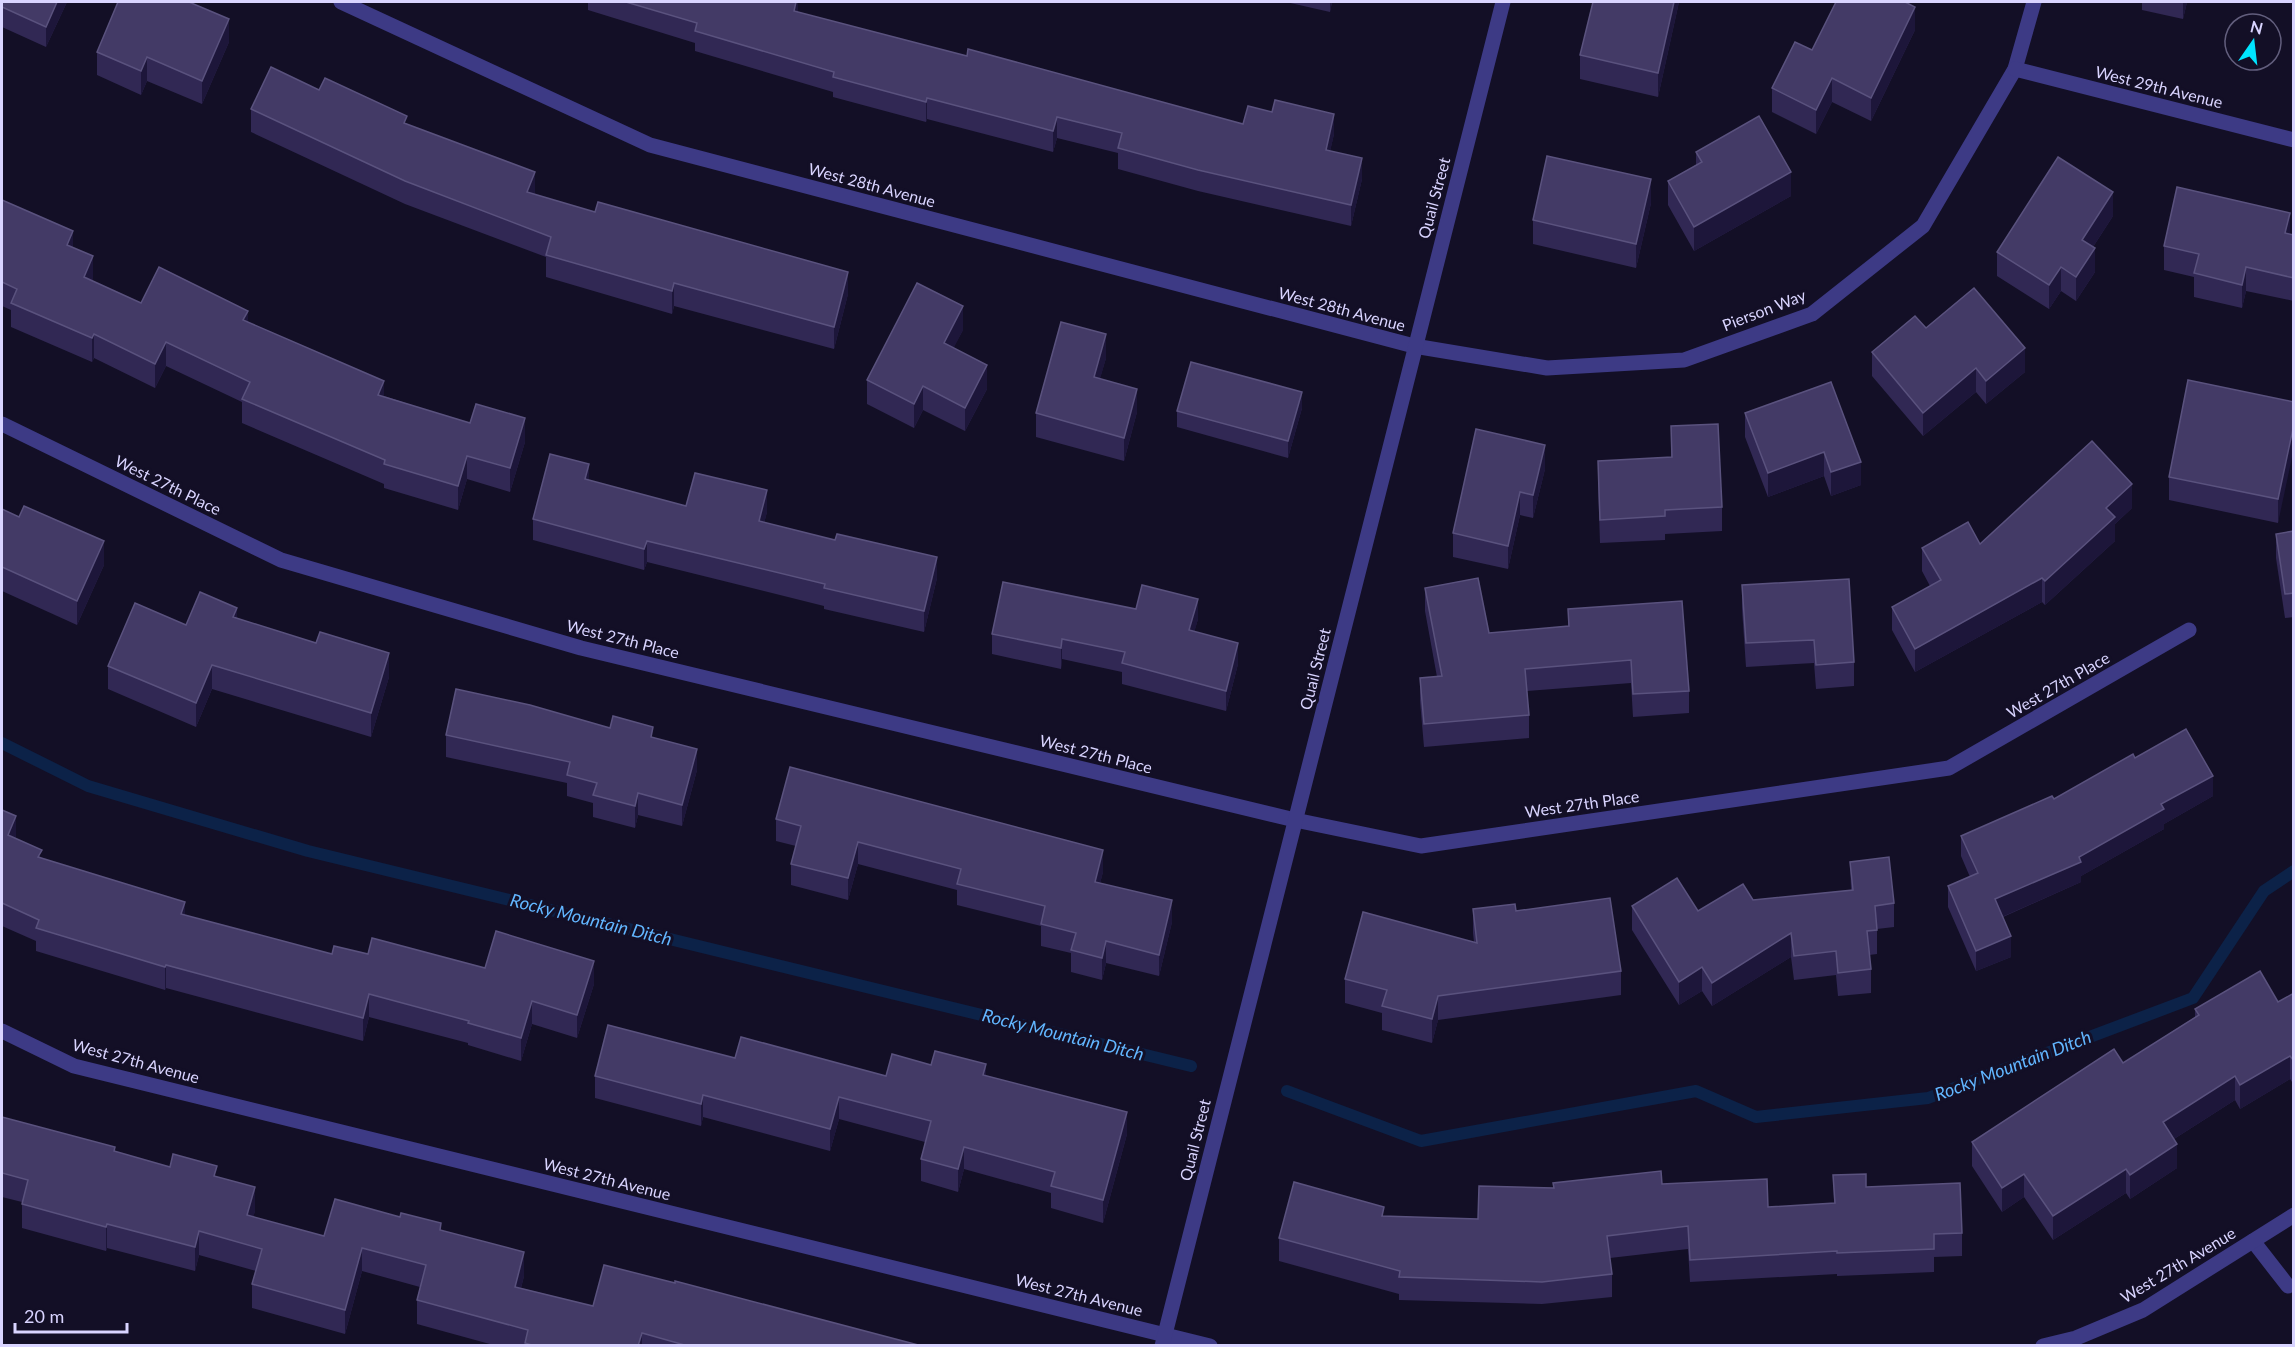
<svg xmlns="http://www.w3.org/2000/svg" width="2295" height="1347" viewBox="0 0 2295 1347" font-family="Lato,sans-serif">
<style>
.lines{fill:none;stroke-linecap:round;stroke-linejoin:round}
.stream{stroke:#0c2248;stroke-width:12}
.street{stroke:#3d3a85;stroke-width:15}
.wall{fill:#312854}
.shaded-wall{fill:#1d163a}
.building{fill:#433a66;stroke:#5a527e;stroke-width:1.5}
.labels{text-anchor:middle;stroke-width:6;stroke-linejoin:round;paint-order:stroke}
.street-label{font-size:16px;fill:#d9d4ff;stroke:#130f26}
.water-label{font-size:18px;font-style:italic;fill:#62b6ff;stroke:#130f26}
</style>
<rect width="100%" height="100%" fill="#130f26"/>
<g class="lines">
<g class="stream">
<path d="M2,743L88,786L308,851L1191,1066"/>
<path d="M1287,1091L1421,1141L1696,1091L1756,1117L1928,1098L2193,998L2264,891L2294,871"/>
</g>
<g class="street">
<path d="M341,2L650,145L1414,346L1547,368L1684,360L1812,314L1923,226L2015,69L2034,2"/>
<path d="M2015,69L2294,140"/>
<path d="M2,424L281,560L581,648L1295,820L1421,846L1949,768L2189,630"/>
<path d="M2,1031L74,1066L1210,1346"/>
<path d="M2253,1241L2288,1286"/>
<path d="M1162,1346L1503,2"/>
<path d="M2043,1346L2076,1338L2143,1310L2294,1215"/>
</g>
</g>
<g class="wall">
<path d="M2,2H67L46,47L2,27Z"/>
<path d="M588,2H798V12L967,56L1243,124L1334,134L1330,151L1362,179L1351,226L1198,191L1118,169V153L1057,138L1053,152L927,119L926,122L833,97V92L695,51V43L588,10Z"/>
<path d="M1286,2H1332L1330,12Z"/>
<path d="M1593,2H1679L1658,97L1580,79V55Z"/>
<path d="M2142,2H2187L2183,19L2142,10Z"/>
<path d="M1915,30L1871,121L1832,102L1816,134L1772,112V88L1812,50Z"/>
<path d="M229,42L202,104L147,81L141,95L97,75V52Z"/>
<path d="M319,90L407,124L534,195L848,294L834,349L674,306L672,314L546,277V257L405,204L251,132V109Z"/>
<path d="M1696,152L1791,196L1694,251L1668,205V181L1696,165Z"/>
<path d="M2,200L73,248L93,280L92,281L141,303L248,322L384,396L525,442L510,492L467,479L458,510L384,488V484L242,423V402L166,366L155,388L94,358L92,362L11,327V310L2,306Z"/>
<path d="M1651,203L1636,268L1533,244V220Z"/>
<path d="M2113,216L2093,247L2095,272L2076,301L2061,291L2049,309L1997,276V252Z"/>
<path d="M2290,234L2294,235V301L2246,291L2242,308L2194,297V277L2164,270V246Z"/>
<path d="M1926,328L2025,372L1986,404L1976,392L1923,436L1872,376V352Z"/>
<path d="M963,330L953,348L987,389L965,431L923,410L914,428L867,404V380Z"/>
<path d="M1106,358L1100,378L1137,412L1124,461L1036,437V413Z"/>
<path d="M1831,382L1861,485L1831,496L1824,476L1768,497L1745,437V413Z"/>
<path d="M2294,402L2278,523L2169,500V477Z"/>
<path d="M1302,408L1288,458L1177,427V411Z"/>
<path d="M1671,426L1722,507V531L1665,534V540L1600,543L1598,484V461L1671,457Z"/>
<path d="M1545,469L1533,518L1520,515L1508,569L1453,557V533Z"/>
<path d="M589,481L686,506L767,512L764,523L937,578L924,632L824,609V606L647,562L644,570L533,540V519Z"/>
<path d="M2132,508L2115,524V541L2045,605L2042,602L1915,672L1892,630V607L1930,586L1922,571V548L1980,544Z"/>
<path d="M2,509L104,565L77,625L2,591Z"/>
<path d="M2294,531V617L2285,618L2276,558V534Z"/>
<path d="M1742,585L1854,662V686L1816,689L1814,663L1746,667L1742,609Z"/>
<path d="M1425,588L1489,633L1568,626V609L1689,691V713L1633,717L1631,683L1527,691L1529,715V738L1424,747L1420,701V678L1437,677L1425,611Z"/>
<path d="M1136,609L1198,619L1194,632L1238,664L1226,711L1122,684V672L1062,659L1061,669L992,654V634Z"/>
<path d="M237,618L389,677L371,737L212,689L196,727L108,689V666L186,625Z"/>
<path d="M446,735L653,737L697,770L682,826L638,815L635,828L593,817V803L567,796V783L446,757Z"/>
<path d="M2135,758L2213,796L2164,824V829L2081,876V882L2003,917L2011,957L1976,971L1948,907V886L1970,877L1961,856V836L2054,799Z"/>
<path d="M2,810L16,839L42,858L185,915L332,954H368L485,968L594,984L577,1038L532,1024L521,1061L468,1045V1043L369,1017L363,1041L166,988L165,990L36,951V941L2,926Z"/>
<path d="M776,819L1103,872L1100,883L1172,922L1159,976L1106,963L1102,980L1071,972V953L1041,946V926L957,905V890L858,864L848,900L791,885V864L796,846L776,841Z"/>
<path d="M1850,862L1894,903V927L1877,929V954L1869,955L1871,969V993L1838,996L1836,975L1794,980L1791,957L1712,1006L1702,991L1679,1005L1632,930V906L1698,911L1753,900L1851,890Z"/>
<path d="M1473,909L1516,911L1621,971V995L1438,1020L1432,1043L1382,1030V1013L1345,1003V979L1474,942L1473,933Z"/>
<path d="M2294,993V1085L2290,1079L2240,1109L2235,1100L2174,1139L2177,1168L2130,1199L2126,1193L2053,1240L2024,1197L2002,1212L1972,1166V1142L2123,1063L2195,1017V1009L2278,1002Z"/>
<path d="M735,1058L886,1076L931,1065L986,1076L1127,1134L1103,1223L1051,1208V1193L964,1169L958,1192L921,1181V1159L925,1142L839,1119L830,1151L703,1117L701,1126L595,1098V1076Z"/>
<path d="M2,1117L115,1152L170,1167L217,1177L255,1211L253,1217L324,1236L441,1230L524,1276L521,1288L593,1306L922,1346H497L417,1324V1300L420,1287L362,1271L345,1334L252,1308V1284L256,1271L199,1255L195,1271L107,1248L106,1251L22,1228V1202L2,1197Z"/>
<path d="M1833,1175L1866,1187L1962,1233V1256L1934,1257V1272L1837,1276V1274L1690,1282L1688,1249L1610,1258L1612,1274V1297L1542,1304L1399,1300V1294L1279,1261V1238L1384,1216L1478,1219L1553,1188V1183L1662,1184L1768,1207L1834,1203Z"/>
</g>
<g class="shaded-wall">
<path d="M57,2H67L46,47V27Z"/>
<path d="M796,2H798V18L794,11Z"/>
<path d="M1330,2H1332L1330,12Z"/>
<path d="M1674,2H1679L1658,97V73Z"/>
<path d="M2183,2H2187L2183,19Z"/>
<path d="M1915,7V30L1871,121V98Z"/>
<path d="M229,19V42L202,104V81Z"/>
<path d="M147,57V81L141,95V71Z"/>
<path d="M1832,78V102L1816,134V110Z"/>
<path d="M927,98V119L926,122V102Z"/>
<path d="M1334,114V134L1326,170V150Z"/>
<path d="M1057,117V138L1053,152V131Z"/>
<path d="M1362,158V179L1351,226V205Z"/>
<path d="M535,172V194L527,192Z"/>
<path d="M1791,172V196L1694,251V227Z"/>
<path d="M1651,179V203L1636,268V244Z"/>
<path d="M2113,192V216L2082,264V240Z"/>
<path d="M2290,213V237L2285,233Z"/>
<path d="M73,231V255L67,245Z"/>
<path d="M2095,248V272L2076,301V277Z"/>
<path d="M93,256V280L84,301V277Z"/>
<path d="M2061,267V291L2049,309V285Z"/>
<path d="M2246,267V291L2242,308V285Z"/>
<path d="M848,272V294L834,349V327Z"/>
<path d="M674,283V306L672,314V291Z"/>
<path d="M963,306V330L944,367V343Z"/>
<path d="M248,311V334L243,320Z"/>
<path d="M94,334V358L92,362V338Z"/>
<path d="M1106,334V358L1094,400V377Z"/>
<path d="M166,342V366L155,388V364Z"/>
<path d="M2025,348V372L1986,404V381Z"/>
<path d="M987,365V389L965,431V408Z"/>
<path d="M1976,368V392L1923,436V413Z"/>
<path d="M384,381V405L378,395Z"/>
<path d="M923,386V410L914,428V404Z"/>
<path d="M1137,389V412L1124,461V438Z"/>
<path d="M1302,392V408L1288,458V441Z"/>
<path d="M525,418V442L510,492V468Z"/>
<path d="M2294,424V448L2278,523V499Z"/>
<path d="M1545,445V469L1533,518V495Z"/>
<path d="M1824,452V476L1768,497V473Z"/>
<path d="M467,456V479L458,510V486Z"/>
<path d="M1861,462V485L1831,496V472Z"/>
<path d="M589,464V486L585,479Z"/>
<path d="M2132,484V508L2115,524V541L2045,605V581L2106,508Z"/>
<path d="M767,490V512L759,543V521Z"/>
<path d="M1520,492V515L1508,569V546Z"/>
<path d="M104,541V565L77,625V601Z"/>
<path d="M647,541V562L644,570V549Z"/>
<path d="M937,557V578L924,632V611Z"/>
<path d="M2042,578V602L1915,672V649Z"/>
<path d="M1198,599V619L1189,651V630Z"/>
<path d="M237,608V631L233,617Z"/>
<path d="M1062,639V659L1061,669V648Z"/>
<path d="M1238,643V664L1226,711V691Z"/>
<path d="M389,653V677L371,737V713Z"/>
<path d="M212,665V689L196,727V703Z"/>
<path d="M697,749V770L682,826V805Z"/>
<path d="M2213,776V796L2164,824V829L2081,876V882L1995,920V899L2079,857L2161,804Z"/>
<path d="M638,793V815L635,828V806Z"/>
<path d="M16,816V839L8,835Z"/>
<path d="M858,842V864L848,900V878Z"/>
<path d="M1103,850V872L1095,904V882Z"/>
<path d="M1172,900V922L1159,976V955Z"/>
<path d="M185,902V924L181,914Z"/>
<path d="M1791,933V957L1712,1006V983Z"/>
<path d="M2011,936V957L1976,971V951Z"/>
<path d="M1106,941V963L1102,980V958Z"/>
<path d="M594,961V984L577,1038V1015Z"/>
<path d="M166,965V988L165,990V967Z"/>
<path d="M1702,967V991L1679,1005V982Z"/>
<path d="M369,994V1017L363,1041V1018Z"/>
<path d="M1438,996V1020L1432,1043V1019Z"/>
<path d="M532,1001V1024L521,1061V1038Z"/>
<path d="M2290,1056V1079L2240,1109V1085Z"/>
<path d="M986,1064V1087L983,1075Z"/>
<path d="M2235,1076V1100L2163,1146V1122Z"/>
<path d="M703,1095V1117L701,1126V1104Z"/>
<path d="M839,1097V1119L830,1151V1129Z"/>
<path d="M1127,1112V1134L1103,1223V1200Z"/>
<path d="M2177,1144V1168L2130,1199V1175Z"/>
<path d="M964,1147V1169L958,1192V1169Z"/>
<path d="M2126,1169V1193L2053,1240V1216Z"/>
<path d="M2024,1174V1197L2002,1212V1188Z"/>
<path d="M255,1187V1211L247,1239V1215Z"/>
<path d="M107,1224V1248L106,1251V1227Z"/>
<path d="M199,1231V1255L195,1271V1247Z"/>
<path d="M362,1248V1271L345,1334V1310Z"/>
<path d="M524,1252V1276L515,1311V1287Z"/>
<path d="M642,1333V1346H638Z"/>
</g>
<g class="building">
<path d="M2,2H57L46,27L2,7Z"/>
<path d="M118,2H189L229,19L202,81L147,57L141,71L97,52Z"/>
<path d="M626,2H796L794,11L967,56L968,49L1243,124L1248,106L1272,112L1275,100L1334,114L1326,150L1362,158L1351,205L1198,170L1118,148L1122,133L1057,117L1053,131L927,98L926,102L833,77L834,72L695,31L697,23Z"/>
<path d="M1593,2H1674L1658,73L1580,55Z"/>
<path d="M1836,2H1905L1915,7L1871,98L1832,78L1816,110L1772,88L1795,42L1812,50Z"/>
<path d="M271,67L319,90L325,78L407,116L404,123L535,172L527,192L595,212L598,202L848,272L834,327L674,283L672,291L546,255L551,237L405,181L251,109Z"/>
<path d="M1759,116L1791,172L1694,227L1668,181L1702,162L1696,152Z"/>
<path d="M1547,156L1651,179L1636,244L1533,220Z"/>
<path d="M2058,157L2113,192L2082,240L2095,248L2076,277L2061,267L2049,285L1997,252Z"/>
<path d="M2177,187L2290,213L2285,233L2294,235V278L2246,267L2242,285L2194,273L2199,254L2164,246Z"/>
<path d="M2,200L73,231L67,245L93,256L84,277L141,303L159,267L248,311L243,320L384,381L378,395L470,423L476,404L525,418L510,468L467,456L458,486L384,464L385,460L242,399L250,382L166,342L155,364L94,334L92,338L11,303L17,289L2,282Z"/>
<path d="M917,283L963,306L944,343L987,365L965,408L923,386L914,404L867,380Z"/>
<path d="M1974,288L2025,348L1986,381L1976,368L1923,413L1872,352L1915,316L1926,328Z"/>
<path d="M1061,322L1106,334L1094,377L1137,389L1124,438L1036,413Z"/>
<path d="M1191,362L1302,392L1288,441L1177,411Z"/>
<path d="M2188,380L2294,402V424L2278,499L2169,477Z"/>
<path d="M1831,382L1861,462L1831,472L1824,452L1768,473L1745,413Z"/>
<path d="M1718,424L1722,507L1665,510V516L1600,520L1598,461L1672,457L1671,426Z"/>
<path d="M1476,429L1545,445L1533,495L1520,492L1508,546L1453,533Z"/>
<path d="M2092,441L2132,484L2106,508L2115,517L2045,581L2042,578L1915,649L1892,607L1941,580L1922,548L1968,522L1980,544Z"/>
<path d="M550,454L589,464L585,479L686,506L695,473L767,490L759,521L835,540L837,534L937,557L924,611L824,588L825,584L647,541L644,549L533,519Z"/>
<path d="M24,506L104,541L77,601L2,567V509L19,517Z"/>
<path d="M2294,531V593L2285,594L2276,534Z"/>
<path d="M1478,578L1489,633L1569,626L1568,609L1682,601L1689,691L1633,694L1631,660L1525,669L1529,715L1424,724L1420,678L1442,676L1425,588Z"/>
<path d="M1849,579L1854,662L1816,665L1814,640L1746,643L1742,585Z"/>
<path d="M1003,582L1136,609L1142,585L1198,599L1189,630L1238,643L1226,691L1122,663L1125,652L1062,639L1061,648L992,634Z"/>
<path d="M200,592L237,608L233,617L316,643L320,632L389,653L371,713L212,665L196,703L108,666L135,603L186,625Z"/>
<path d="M456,689L530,705L610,728L613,716L653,727L651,737L697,749L682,805L638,793L635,806L593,795L597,783L567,775L570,762L446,735Z"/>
<path d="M2186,729L2213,776L2161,804L2164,809L2079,857L2081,862L1995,899L2011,936L1976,951L1948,886L1978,873L1961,836L2052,796L2054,799L2133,754L2135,758Z"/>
<path d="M790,767L1103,850L1095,882L1172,900L1159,955L1106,941L1102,958L1071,950L1076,933L1041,924L1045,906L957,884L961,869L858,842L848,878L791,864L801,826L776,819Z"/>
<path d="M2,810L16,816L8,835L42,850L38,857L185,902L181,914L332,954L334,946L368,954L372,938L485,968L496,931L594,961L577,1015L532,1001L521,1038L468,1023L469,1021L369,994L363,1018L166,965L165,967L36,928L39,920L2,903Z"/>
<path d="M1889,857L1894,903L1875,906L1877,930L1867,931L1871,969L1838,973L1836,951L1794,956L1791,933L1712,983L1702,967L1679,982L1632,906L1677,878L1698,911L1743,884L1753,900L1853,890L1850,862Z"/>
<path d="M1610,898L1621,971L1438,996L1432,1019L1382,1006L1387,990L1345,979L1363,912L1477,943L1473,909L1515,904L1516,911Z"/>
<path d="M2260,971L2278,1002L2294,993V1061L2290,1056L2240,1085L2235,1076L2163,1122L2177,1144L2130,1175L2126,1169L2053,1216L2024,1174L2002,1188L1972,1142L2114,1049L2123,1063L2199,1015L2195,1009Z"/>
<path d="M608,1025L735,1058L741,1037L886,1076L892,1054L931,1065L935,1051L986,1064L983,1075L1127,1112L1103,1200L1051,1186L1055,1172L964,1147L958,1169L921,1159L931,1121L839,1097L830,1129L703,1095L701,1104L595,1076Z"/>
<path d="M2,1117L115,1147L114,1151L170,1167L173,1154L217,1166L214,1176L255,1187L247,1215L324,1236L335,1199L400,1217L401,1213L441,1223L440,1230L524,1252L515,1287L593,1306L604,1265L675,1283V1281L922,1346H688L642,1333L638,1346H535L525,1343L528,1330L417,1300L426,1265L362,1248L345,1310L252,1284L262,1249L199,1231L195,1247L107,1224L106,1227L22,1204L28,1180L2,1173Z"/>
<path d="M1661,1171L1662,1184L1767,1179L1768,1207L1835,1203L1833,1175L1866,1174V1187L1960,1183L1962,1233L1934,1234V1249L1837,1253V1251L1690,1260L1688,1226L1607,1236L1612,1274L1542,1282L1399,1277L1400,1271L1279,1238L1294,1182L1384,1207L1382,1216L1478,1219L1479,1186L1554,1188L1553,1183Z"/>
</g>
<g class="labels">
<g class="street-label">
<text transform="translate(2159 87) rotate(14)" y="6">West 29th Avenue</text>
<text transform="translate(872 185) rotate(15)" y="6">West 28th Avenue</text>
<text transform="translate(1434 198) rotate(-75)" y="6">Quail Street</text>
<text transform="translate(1342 309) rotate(15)" y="6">West 28th Avenue</text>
<text transform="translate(1764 310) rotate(-21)" y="6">Pierson Way</text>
<text transform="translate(168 485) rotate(26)" y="6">West 27th Place</text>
<text transform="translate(623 639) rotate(14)" y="6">West 27th Place</text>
<text transform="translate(1315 669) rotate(-76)" y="6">Quail Street</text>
<text transform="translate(2058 685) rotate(-30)" y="6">West 27th Place</text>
<text transform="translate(1096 754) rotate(14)" y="6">West 27th Place</text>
<text transform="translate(1582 804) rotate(-8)" y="6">West 27th Place</text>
<text transform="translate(136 1061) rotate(15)" y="6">West 27th Avenue</text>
<text transform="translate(1195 1140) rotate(-76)" y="6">Quail Street</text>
<text transform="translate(607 1179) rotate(14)" y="6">West 27th Avenue</text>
<text transform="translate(2178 1265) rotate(-31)" y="6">West 27th Avenue</text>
<text transform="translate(1079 1295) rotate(14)" y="6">West 27th Avenue</text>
</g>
<g class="water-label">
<text transform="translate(591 920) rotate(14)" y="6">Rocky Mountain Ditch</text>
<text transform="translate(1063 1035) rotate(14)" y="6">Rocky Mountain Ditch</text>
<text transform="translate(2013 1066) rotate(-21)" y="6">Rocky Mountain Ditch</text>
</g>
</g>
<rect width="2295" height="1347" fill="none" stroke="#d9d4ff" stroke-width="6"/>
<g transform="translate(2253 42) rotate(14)"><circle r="28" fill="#130f26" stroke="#625e7d" stroke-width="1.5"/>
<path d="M0-4.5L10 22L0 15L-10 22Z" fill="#00e5ff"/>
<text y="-9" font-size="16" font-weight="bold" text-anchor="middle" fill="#d9d4ff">N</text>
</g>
<path d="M15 1323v9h112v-9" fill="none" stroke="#d9d4ff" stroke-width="3"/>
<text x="24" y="1323" font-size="18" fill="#d9d4ff" stroke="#130f26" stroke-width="4.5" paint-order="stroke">20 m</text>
</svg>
